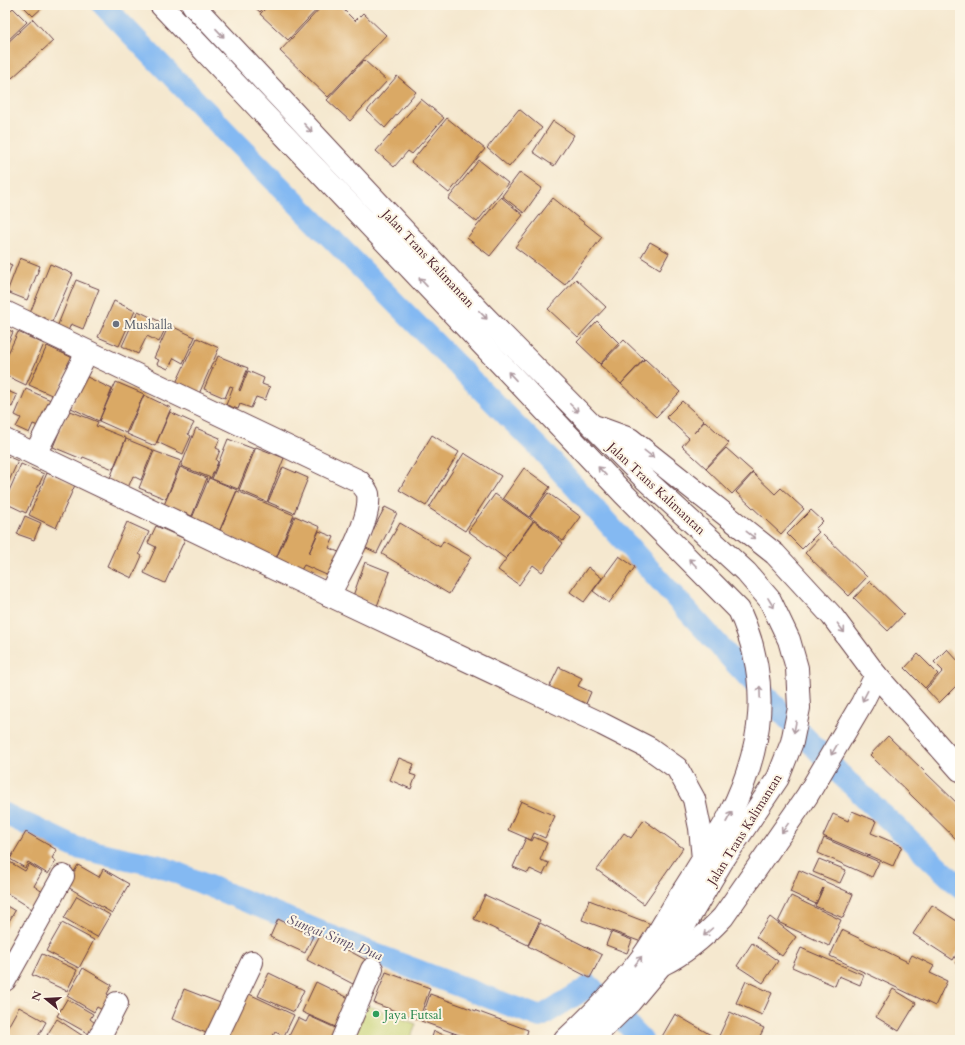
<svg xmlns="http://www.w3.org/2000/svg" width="965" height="1045" viewBox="0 0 965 1045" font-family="Cardo,serif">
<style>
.pitch{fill:#c6d375;stroke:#887950}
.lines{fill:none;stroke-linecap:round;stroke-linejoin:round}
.canal{stroke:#84b9f2;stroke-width:22}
.building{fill:#daa965}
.street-casing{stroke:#643d44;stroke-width:24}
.primary-casing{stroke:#643d44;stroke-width:24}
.highway-casing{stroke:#643d44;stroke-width:24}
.street{stroke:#fff;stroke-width:22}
.primary{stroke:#fff;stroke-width:22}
.highway{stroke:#fff;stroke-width:22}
.oneway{stroke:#ae9aa0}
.worship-dot{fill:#6b7280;stroke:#fcf5e5;stroke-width:1.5}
.leisure-dot{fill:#2e9e5b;stroke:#fcf5e5;stroke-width:1.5}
.labels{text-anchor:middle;stroke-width:4;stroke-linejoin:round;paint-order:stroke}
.street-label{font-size:13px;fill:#4a1f2b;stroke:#fcf5e5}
.worship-label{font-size:13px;fill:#5b616d;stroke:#fcf5e5;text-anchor:start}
.leisure-label{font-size:13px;fill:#27864d;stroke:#fcf5e5;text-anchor:start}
.water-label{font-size:14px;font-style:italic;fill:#5b4d67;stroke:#fcf5e5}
</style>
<rect width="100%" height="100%" fill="#fcf5e5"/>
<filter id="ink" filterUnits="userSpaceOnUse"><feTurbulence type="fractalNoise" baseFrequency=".025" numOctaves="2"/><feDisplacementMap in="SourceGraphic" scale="8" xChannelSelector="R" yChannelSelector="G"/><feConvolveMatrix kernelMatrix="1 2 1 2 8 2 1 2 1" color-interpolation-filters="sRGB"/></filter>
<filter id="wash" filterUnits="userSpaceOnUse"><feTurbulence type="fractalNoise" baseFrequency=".012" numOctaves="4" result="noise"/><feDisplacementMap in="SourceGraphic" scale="16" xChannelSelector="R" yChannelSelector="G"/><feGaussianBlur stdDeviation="0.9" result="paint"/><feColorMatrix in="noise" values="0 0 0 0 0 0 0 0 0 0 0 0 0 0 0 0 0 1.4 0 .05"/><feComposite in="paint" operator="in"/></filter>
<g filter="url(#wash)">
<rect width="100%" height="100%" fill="#f5e8cf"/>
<path class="pitch" d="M365,1004L416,1024L410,1040H351Z"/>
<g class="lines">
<g class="canal">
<path d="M103,5L234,140L543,452L734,662L841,775L960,887"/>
<path d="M5,814L77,848L160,866L375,954L540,1017L590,986L642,1040"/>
</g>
</g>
<g id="blocks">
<g class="building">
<path d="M22,5H43L44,6L33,16Z"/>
<path d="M252,5H266L260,12Z"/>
<path d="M269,5H321L288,40L260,14Z"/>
<path d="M323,5H339L355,21L363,13L386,35L328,97L280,51Z"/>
<path d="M13,8L27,22L5,43V16Z"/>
<path d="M33,19L53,41L12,78L5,71V45Z"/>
<path d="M364,60L387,81L350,121L327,100Z"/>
<path d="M397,76L416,92L385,128L367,111Z"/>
<path d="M421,99L444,118L412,154L408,151L394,167L376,151Z"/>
<path d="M519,109L542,128L509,167L487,148Z"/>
<path d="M447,118L485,149L449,193L411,162Z"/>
<path d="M553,121L574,135L554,166L533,152Z"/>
<path d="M479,160L508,183L477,222L448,199Z"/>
<path d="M520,172L542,188L524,213L502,196Z"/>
<path d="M501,197L523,215L490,256L467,238Z"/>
<path d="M553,198L602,237L565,285L515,247Z"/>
<path d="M650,242L669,253L660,269L641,257Z"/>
<path d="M20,258L40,266L27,300L7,292Z"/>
<path d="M5,262L12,265L5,281Z"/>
<path d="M50,264L73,274L52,322L30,313Z"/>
<path d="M576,279L606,307L578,337L548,309Z"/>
<path d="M76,280L99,289L83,329L71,324L68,331L57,327Z"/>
<path d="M114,301L135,311L119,346L98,337Z"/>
<path d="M138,311L167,325L159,342L147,336L138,354L122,346Z"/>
<path d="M597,321L619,343L600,364L577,342Z"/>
<path d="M169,325L195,337L183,363L174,358L168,369L157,364L159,360L154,358Z"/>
<path d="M5,328L13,332L5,350Z"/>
<path d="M18,332L44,344L26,385L5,375V360Z"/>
<path d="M197,338L219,348L199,394L176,383Z"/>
<path d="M624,340L644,359L621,384L600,365Z"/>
<path d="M47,346L73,358L56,397L29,385Z"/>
<path d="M218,356L248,368L239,390L240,391L248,371L264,378L262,384L270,387L265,400L256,397L251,408L240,404L238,409L226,405L233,387L230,386L225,398L204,389Z"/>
<path d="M645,359L680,392L656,417L621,384Z"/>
<path d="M85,376L112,389L99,421L71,408Z"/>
<path d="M116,382L144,394L126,433L99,421Z"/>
<path d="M26,389L53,401L41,427L33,424L29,433L16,427L21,418L15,415Z"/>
<path d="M5,390L17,395L12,407L7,405L5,410Z"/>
<path d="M144,395L171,408L155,446L127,434Z"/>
<path d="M682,401L704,421L694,433L705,421L729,443L706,468L682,446L689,438L666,417Z"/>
<path d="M68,410L98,422L96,426L126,438L113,469L83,457L82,459L53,447Z"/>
<path d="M170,412L194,423L188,434L191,436L183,454L157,442Z"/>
<path d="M196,428L220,438L216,448L220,450L216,460L218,462L211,478L181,466Z"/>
<path d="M432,435L459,452L426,506L399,490Z"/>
<path d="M126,439L153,450L141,480L133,476L127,490L108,483Z"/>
<path d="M228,439L254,449L238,489L212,479Z"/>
<path d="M256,447L284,458L267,502L239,490Z"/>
<path d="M726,448L753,472L732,494L706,469Z"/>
<path d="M154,451L181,461L166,499L139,488Z"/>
<path d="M464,453L501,476L465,531L429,508Z"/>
<path d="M5,455L18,461L5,490Z"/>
<path d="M21,464L44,474L26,513L5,503V500Z"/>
<path d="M180,467L207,478L192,516L164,505Z"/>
<path d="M283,467L308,478L294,513L268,502Z"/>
<path d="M524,468L550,487L529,517L503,498Z"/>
<path d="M47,473L75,485L56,528L29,515Z"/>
<path d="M753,473L775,494L781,488L804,509L781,534L736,492Z"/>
<path d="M209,478L237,490L220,530L192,518Z"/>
<path d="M237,491L294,515L276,558L219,532Z"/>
<path d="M548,493L581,517L563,541L530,517Z"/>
<path d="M495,494L533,521L506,559L468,531Z"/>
<path d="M385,507L397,513L377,553L364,547Z"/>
<path d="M811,510L823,521L815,529L819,532L802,549L787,534Z"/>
<path d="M25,516L41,523L34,540L17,534Z"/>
<path d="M295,516L320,527L309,553L319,531L334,537L329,548L341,553L331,577L304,565L301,570L276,559Z"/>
<path d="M534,521L563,543L542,572L533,565L519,585L498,570Z"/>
<path d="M127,522L149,532L139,554L142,556L132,578L107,566Z"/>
<path d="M400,523L440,547L443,541L471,557L449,594L382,554Z"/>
<path d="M156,526L185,539L165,583L144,573L156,547L148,543Z"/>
<path d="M823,534L867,577L849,596L805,553Z"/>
<path d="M619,556L635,567L609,603L593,591Z"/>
<path d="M365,562L390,572L377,606L353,596Z"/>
<path d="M588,567L602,578L584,602L570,592Z"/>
<path d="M870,581L904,614L888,631L854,598Z"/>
<path d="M947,649L960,663V682L939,703L926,689L943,671L934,662Z"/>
<path d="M918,654L938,674L925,688L905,668Z"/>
<path d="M559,667L582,678L578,686L591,692L585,706L548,690Z"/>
<path d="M888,736L960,806V843L870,755Z"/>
<path d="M399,758L414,764L410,774L416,776L411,789L390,780Z"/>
<path d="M521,801L555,816L545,838L534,833L531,840L508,830Z"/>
<path d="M852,811L876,821L871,833L902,846L893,866L823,836L833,814L848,821Z"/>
<path d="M644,820L683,848L644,904L597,870L624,833L631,838Z"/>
<path d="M26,832L57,850L52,858L56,861L48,874L28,862L25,868L10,859Z"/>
<path d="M534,837L547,843L540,860L549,863L543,875L530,869L528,873L513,867L526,838L532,841Z"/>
<path d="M824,838L879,862L872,877L818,853Z"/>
<path d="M819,859L846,870L840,883L813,872Z"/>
<path d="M8,861L25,871L29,864L42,872L34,886L47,895L37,912L5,892V866Z"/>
<path d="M78,865L99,877L103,869L129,884L112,913L66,886Z"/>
<path d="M799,870L853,894L843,918L815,906L823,888L816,904L790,892Z"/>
<path d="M485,895L540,920L528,945L474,919Z"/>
<path d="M77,896L110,915L97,937L64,918Z"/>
<path d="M791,896L841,920L829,946L778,922Z"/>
<path d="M589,900L651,924L644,943L582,920Z"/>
<path d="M5,905L15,911L5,928Z"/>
<path d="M932,905L960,923V948L953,960L913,934Z"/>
<path d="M770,917L796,937L782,956L756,937Z"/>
<path d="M278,919L313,936L305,953L270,937Z"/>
<path d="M62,923L94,940L79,968L46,951Z"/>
<path d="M540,923L602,955L590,978L528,946Z"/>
<path d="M842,930L908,962L912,955L934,966L930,973L947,981L935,1006L830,956Z"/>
<path d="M611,932L632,940L627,953L606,945Z"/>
<path d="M320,935L366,960L353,984L307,960Z"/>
<path d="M752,943L778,961L763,983L737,966Z"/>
<path d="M801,948L864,975L860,985L839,976L835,986L792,967Z"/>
<path d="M42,954L77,970L67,991L32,975Z"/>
<path d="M960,957V966L956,963Z"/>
<path d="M83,968L112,985L107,994L114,998L106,1012L97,1007L94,1012L67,996Z"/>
<path d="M386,972L430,988L419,1020L374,1003Z"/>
<path d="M269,973L304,990L294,1012L258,996Z"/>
<path d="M746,981L772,993L762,1015L736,1003Z"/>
<path d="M316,982L353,1000L340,1029L302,1012Z"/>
<path d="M184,989L228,1006L216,1037L172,1019Z"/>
<path d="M893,989L916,1003L899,1031L876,1017Z"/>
<path d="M247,993L294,1015L284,1036L275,1032L271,1040L225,1039Z"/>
<path d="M430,994L528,1030L525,1040H473L421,1021Z"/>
<path d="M67,999L93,1014L90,1019L95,1023L89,1034L57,1016Z"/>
<path d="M19,1007L46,1022L36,1040H20L5,1032Z"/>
<path d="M730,1012L764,1028L758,1040H722L718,1038Z"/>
<path d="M675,1014L716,1038L720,1040H660Z"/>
<path d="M309,1016L340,1030L335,1040H298L289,1036L298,1018L306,1022Z"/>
<path d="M57,1019L86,1038L84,1040H55L47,1035Z"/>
<path d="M434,1031L449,1037L458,1040H431Z"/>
</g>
</g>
</g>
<g filter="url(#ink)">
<use href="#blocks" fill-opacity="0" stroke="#643d44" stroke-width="1"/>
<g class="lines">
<g class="street-casing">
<g id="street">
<path d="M5,312L359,481C362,485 367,490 368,494C372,521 341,571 329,595"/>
<path d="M5,440L329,595L602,724L649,748L677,768L694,799L700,828L703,859"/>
<path d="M35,454L87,352"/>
<path d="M5,980L63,876"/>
<path d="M98,1040L117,1003"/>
<path d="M215,1040L252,962"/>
<path d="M342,1040L372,969"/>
</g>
</g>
<g class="primary-casing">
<path id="primary" d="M876,675L960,770"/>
</g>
<g class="highway-casing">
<g id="highway">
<path d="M161,5L623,493L739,610C771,680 764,746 730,814C726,823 720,831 715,840C704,857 694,874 683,891C669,913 658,935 643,956C620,987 593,1014 565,1040"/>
<path d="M193,5L484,316L646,480L746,572L770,600L789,640L797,668L799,708L792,742L778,778L723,860L661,965L630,1002L591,1040"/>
<path d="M597,427L630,439L775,554L832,616L876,675L862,703L807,796L723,917C705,936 686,953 663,964"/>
</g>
</g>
<use href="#street" class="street"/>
<use href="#primary" class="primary"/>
<use href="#highway" class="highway"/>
</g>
<defs><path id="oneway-shaft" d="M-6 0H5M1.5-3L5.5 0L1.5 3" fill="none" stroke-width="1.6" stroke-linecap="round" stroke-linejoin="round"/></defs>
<g class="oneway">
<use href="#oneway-shaft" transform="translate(220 33) rotate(47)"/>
<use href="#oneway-shaft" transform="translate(308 128) rotate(47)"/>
<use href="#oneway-shaft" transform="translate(423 282) rotate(-133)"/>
<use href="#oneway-shaft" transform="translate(483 315) rotate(46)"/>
<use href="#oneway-shaft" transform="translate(512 376) rotate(-133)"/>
<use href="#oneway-shaft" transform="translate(574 408) rotate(45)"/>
<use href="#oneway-shaft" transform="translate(649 454) rotate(38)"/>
<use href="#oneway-shaft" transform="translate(602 471) rotate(-133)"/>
<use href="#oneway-shaft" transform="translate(751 535) rotate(38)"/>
<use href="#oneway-shaft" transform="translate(693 563) rotate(-135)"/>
<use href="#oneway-shaft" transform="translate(771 603) rotate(59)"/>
<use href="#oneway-shaft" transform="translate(841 628) rotate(53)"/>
<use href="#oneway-shaft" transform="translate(760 692) rotate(-92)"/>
<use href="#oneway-shaft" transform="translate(865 696) rotate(117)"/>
<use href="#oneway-shaft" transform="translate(795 727) rotate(101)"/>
<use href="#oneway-shaft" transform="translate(834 750) rotate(120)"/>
<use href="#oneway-shaft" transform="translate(729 817) rotate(-61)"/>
<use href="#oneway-shaft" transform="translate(785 828) rotate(125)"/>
<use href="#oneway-shaft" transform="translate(708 932) rotate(138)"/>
<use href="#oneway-shaft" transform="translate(638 961) rotate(-52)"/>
</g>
</g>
<circle class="worship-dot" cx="116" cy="324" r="4"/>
<circle class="leisure-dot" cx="376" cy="1014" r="4"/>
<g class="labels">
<g class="street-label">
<text transform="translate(429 258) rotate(47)" y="5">Jalan Trans Kalimantan</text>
<text transform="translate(657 488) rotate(43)" y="5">Jalan Trans Kalimantan</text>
<text transform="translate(744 829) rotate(-58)" y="5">Jalan Trans Kalimantan</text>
</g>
<g class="worship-label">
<text x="124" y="329">Mushalla</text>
</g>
<g class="leisure-label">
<text x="384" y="1019">Jaya Futsal</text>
</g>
<g class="water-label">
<text transform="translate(335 937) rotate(22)" y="5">Sungai Simp. Dua</text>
</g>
</g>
<rect width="965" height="1045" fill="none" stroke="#fcf5e5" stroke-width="20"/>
<g transform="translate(46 999) rotate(288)" stroke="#fcf5e5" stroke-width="3" paint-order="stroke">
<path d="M0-3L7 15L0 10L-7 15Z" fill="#4a1f2b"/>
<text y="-6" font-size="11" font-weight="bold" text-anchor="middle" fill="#4a1f2b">N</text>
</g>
</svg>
